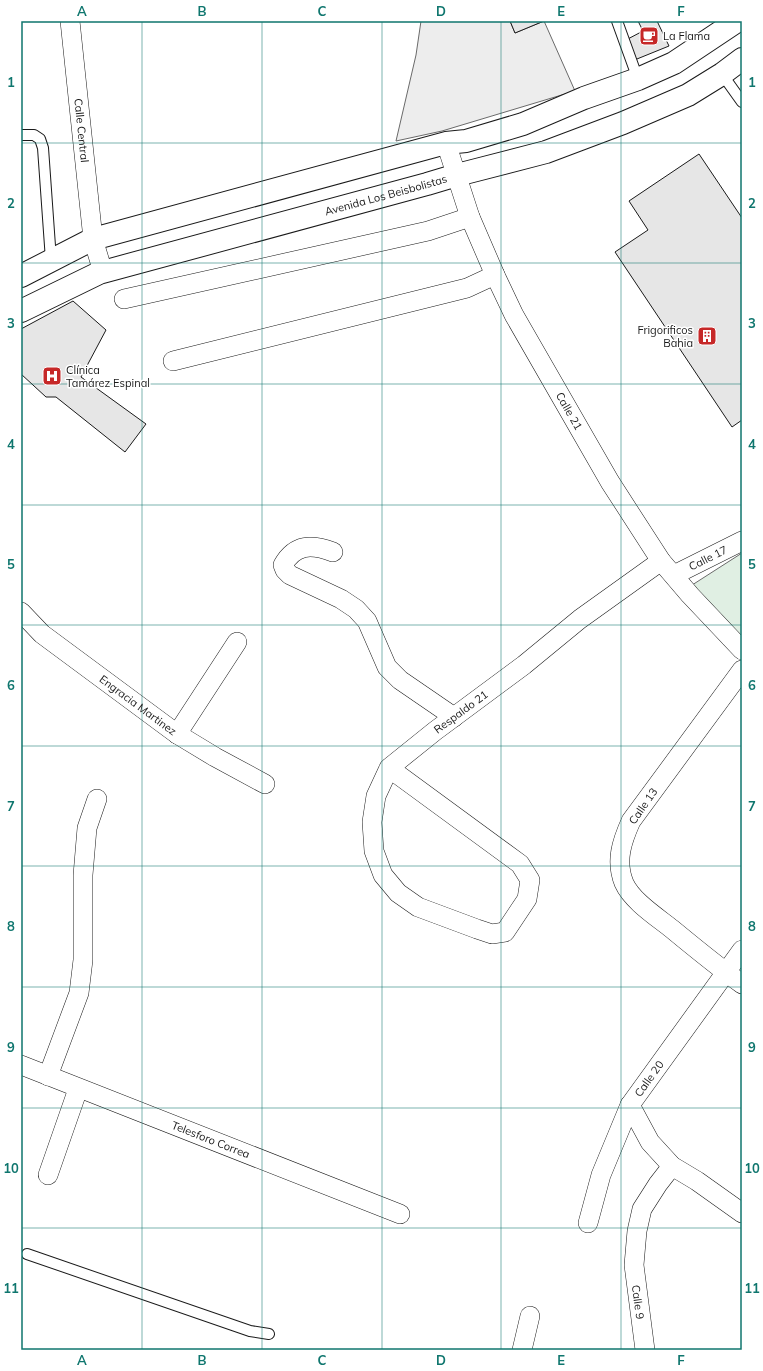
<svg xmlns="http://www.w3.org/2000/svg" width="763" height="1371" viewBox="0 0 763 1371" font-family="Mulish,sans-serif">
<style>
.green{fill:#e0efe3;stroke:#6a6a6a}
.parking{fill:#ededed;stroke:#6a6a6a}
.building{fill:#e6e6e6;stroke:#1a1a1a}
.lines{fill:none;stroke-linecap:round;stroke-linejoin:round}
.service-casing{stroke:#1a1a1a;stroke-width:12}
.minor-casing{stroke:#1a1a1a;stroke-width:20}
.secondary-casing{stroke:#1a1a1a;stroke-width:24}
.service{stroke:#fff;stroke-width:10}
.minor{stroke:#fff;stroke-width:19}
.secondary{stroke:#fff;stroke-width:22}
.grid{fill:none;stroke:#0f766e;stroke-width:1;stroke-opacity:0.55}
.labels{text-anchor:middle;stroke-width:3;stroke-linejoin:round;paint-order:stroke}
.poi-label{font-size:11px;fill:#1a1a1a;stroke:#fff;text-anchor:start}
.street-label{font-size:11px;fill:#1a1a1a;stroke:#fff}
.neatline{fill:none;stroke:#0f766e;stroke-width:1.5}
.grid-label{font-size:13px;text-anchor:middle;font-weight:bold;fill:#0f766e}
</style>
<rect width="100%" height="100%" fill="#fff"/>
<path class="green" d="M742,553V637L689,587Z"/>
<path class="parking" d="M421,21H510L515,33L544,21L575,91L442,131L396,141L416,55Z"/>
<g class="building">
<path d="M510,21H544L515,33Z"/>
<path d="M638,21H657L669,46L632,61L624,41L643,31Z"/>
<path d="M699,154L742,218V420L732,427L615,252L648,230L629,201Z"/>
<path d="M73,301L106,330L81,377L146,424L125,452L56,397H46L21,374V329Z"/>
</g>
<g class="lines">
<g class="service-casing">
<g id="service">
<path d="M617,21L638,79"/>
<path d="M722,74L742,102"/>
<path d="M21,135H34L40,139L43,148L51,260"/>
<path d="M27,1254L250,1331L269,1334"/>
</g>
</g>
<g class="minor-casing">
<g id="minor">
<path id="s1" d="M70,21L93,239L103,272"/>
<path id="s2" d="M446,143L470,217L495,275L514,315L610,482L661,561L690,595L742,650"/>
<path d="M124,299L428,231L470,217"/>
<path d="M173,361L467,288L495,275"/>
<path d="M333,552C311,544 295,544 283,565L285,570L290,575L341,599L356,609L367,621L387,667L400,680L454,717"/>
<path id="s3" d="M674,575L742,541"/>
<path id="s4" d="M21,612L42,634L177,734L215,757L265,784"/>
<path d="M742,670L631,821C622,841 615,861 624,883C632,901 657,917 672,929C695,948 718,967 742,984"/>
<path d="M177,734L237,642"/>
<path id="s5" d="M389,768L520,864L530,880L527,899L505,932L492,934L477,929L418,907L398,893L383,875L374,851L372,822L376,796L389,768L435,731L524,665L580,619L661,561"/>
<path id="s6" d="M21,1065L400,1214"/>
<path d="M48,1076L79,993L83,960V875L87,828L97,799"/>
<path d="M630,1105L650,1142L672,1166L697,1181L742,1213"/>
<path d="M48,1175L78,1089"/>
<path id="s7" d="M588,1223L601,1175L630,1105L742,950"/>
<path d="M522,1350L530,1316"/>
<path d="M645,1350L634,1265L637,1231L642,1209L658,1184L672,1166"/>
</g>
</g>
<g class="secondary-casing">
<g id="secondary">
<path d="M21,276L93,239L446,143L466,141L523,124L584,98L638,79L674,63L737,21"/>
<path id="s8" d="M21,311L99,273L427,184L457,175L546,152L623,123L688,95L722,74L742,59"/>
</g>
</g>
<use href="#service" class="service"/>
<use href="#minor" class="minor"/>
<use href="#secondary" class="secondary"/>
</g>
<path class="grid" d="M142,21V1350M262,21V1350M382,21V1350M501,21V1350M621,21V1350M21,143H742M21,263H742M21,384H742M21,505H742M21,625H742M21,746H742M21,866H742M21,987H742M21,1108H742M21,1228H742"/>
<defs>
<g id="cafe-square" transform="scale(1)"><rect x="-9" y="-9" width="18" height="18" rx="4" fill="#c62828" stroke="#fff"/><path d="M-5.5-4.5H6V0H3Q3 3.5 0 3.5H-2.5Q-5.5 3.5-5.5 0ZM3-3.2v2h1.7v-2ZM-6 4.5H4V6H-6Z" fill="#fff"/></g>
<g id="building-square" transform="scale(1)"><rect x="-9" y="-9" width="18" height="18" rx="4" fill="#c62828" stroke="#fff"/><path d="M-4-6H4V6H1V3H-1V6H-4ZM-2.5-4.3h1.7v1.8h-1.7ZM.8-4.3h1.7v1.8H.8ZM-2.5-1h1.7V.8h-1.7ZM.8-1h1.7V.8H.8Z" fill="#fff"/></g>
<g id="hospital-square" transform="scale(1)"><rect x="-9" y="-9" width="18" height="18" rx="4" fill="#c62828" stroke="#fff"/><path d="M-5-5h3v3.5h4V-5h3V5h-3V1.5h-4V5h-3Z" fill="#fff"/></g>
</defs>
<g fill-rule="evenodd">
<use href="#cafe-square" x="649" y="36"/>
<use href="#building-square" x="707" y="336"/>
<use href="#hospital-square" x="52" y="376"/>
</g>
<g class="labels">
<g class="poi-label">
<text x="663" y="40">La Flama</text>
<text x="693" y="334" text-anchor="end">Frigorificos<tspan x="693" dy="13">Bahia</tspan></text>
<text x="66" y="374">Clínica<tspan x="66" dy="13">Tamárez Espinal</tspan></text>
</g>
<g class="street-label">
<text dy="4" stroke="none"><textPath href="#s1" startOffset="110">Calle Central</textPath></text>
<text dy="4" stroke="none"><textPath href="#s8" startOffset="384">Avenida Los Beisbolistas</textPath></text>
<text dy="4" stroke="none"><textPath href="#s2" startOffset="296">Calle 21</textPath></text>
<text dy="4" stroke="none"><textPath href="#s3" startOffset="38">Calle 17</textPath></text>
<text dy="4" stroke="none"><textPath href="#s4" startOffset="150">Engracia Martinez</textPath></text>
<text dy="4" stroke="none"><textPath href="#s5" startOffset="583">Respaldo 21</textPath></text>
<text transform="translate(643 806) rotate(-55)" y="4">Calle 13</text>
<text dy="4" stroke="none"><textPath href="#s7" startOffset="158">Calle 20</textPath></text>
<text dy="4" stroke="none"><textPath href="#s6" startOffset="204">Telesforo Correa</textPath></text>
<text transform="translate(638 1302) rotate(82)" y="4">Calle 9</text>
</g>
</g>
<rect width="763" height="1371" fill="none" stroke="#ffffff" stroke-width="44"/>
<rect x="22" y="22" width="719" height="1327" class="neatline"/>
<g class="grid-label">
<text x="82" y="16">A</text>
<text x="202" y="16">B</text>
<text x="322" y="16">C</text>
<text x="441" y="16">D</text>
<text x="561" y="16">E</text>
<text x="681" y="16">F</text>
<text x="11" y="87">1</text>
<text x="752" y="87">1</text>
<text x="11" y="208">2</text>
<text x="752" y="208">2</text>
<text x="11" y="328">3</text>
<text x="752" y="328">3</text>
<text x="11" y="449">4</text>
<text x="752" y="449">4</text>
<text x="11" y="569">5</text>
<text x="752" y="569">5</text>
<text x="11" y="690">6</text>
<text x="752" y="690">6</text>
<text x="11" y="811">7</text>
<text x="752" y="811">7</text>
<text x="11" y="931">8</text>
<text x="752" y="931">8</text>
<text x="11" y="1052">9</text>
<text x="752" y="1052">9</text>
<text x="11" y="1173">10</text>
<text x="752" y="1173">10</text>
<text x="11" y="1293">11</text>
<text x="752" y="1293">11</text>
<text x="82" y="1365">A</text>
<text x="202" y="1365">B</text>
<text x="322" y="1365">C</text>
<text x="441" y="1365">D</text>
<text x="561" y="1365">E</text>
<text x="681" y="1365">F</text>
</g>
</svg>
